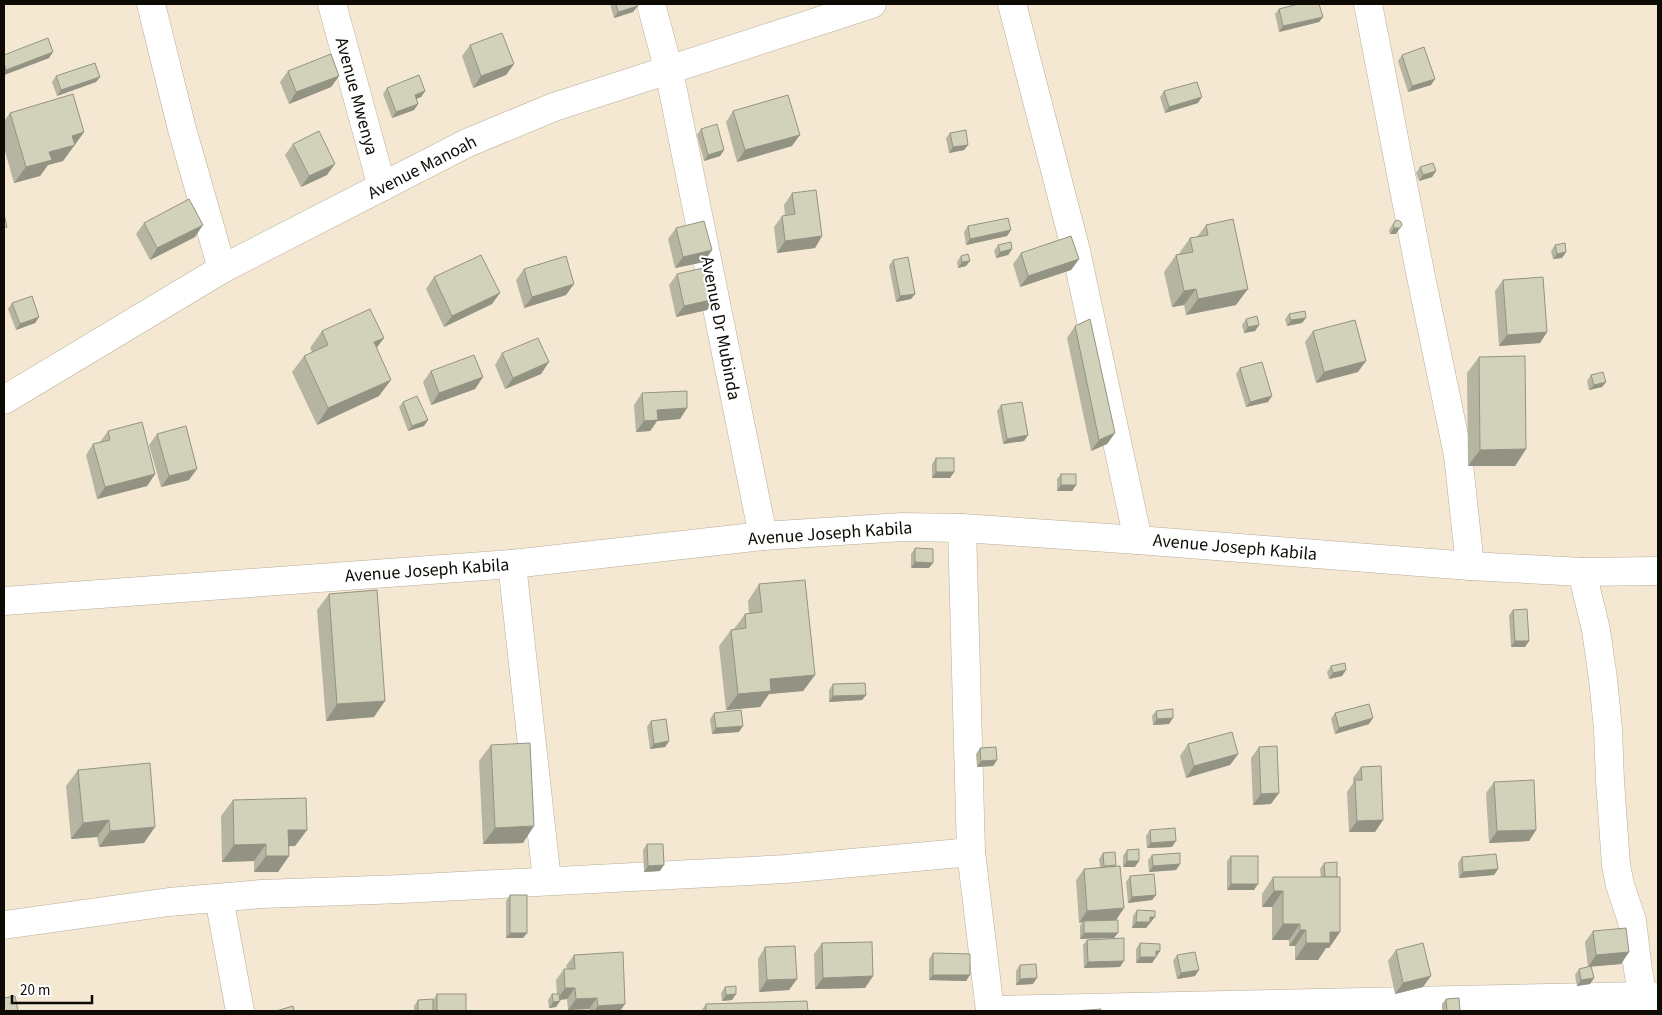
<svg xmlns="http://www.w3.org/2000/svg" width="1662" height="1015" viewBox="0 0 1662 1015" font-family="'Source Sans 3',sans-serif">
<style>
.lines{fill:none;stroke-linecap:round;stroke-linejoin:round}
.minor-casing{stroke:#b8ad98;stroke-width:29}
.minor{stroke:#fff;stroke-width:28}
.wall{fill:#b5b5a1}
.shaded-wall{fill:#939383}
.building{fill:#d2d2bb;stroke:#939383}
.labels{text-anchor:middle;stroke-width:4;stroke-linejoin:round;paint-order:stroke}
.street-label{font-size:18px;fill:#0e0b05;stroke:#fff}
</style>
<rect width="100%" height="100%" fill="#f5e8d3"/>
<g class="lines">
<g class="minor-casing">
<g id="minor">
<path d="M151,4L182,129L222,269"/>
<path d="M332,4L382,187"/>
<path d="M651,4L669,71L763,536"/>
<path d="M1012,4L1076,251L1138,540"/>
<path d="M1368,4L1420,272L1458,455L1470,566"/>
<path d="M4,400L222,269L467,143L554,107L872,4"/>
<path d="M962,528L971,852L990,1011"/>
<path d="M512,564L547,881"/>
<path d="M1582,572L1596,630L1603,679L1608,729L1610,781L1616,865L1620,885L1632,921L1638,970L1643,996L1658,997"/>
<path d="M4,601L512,564L763,536L902,527L962,528L1138,540L1470,566L1582,572L1658,571"/>
<path d="M219,898L240,1011"/>
<path d="M4,925L169,902L261,894L402,889L786,869L971,852"/>
<path d="M990,1010L1643,996"/>
</g>
</g>
<use href="#minor" class="minor"/>
</g>
<g class="wall">
<path d="M610,4H637L633,12L614,18Z"/>
<path d="M1279,9L1323,17L1319,22L1279,32L1275,14Z"/>
<path d="M470,45L514,64L506,75L473,88L462,56Z"/>
<path d="M4,55L49,58L4,75Z"/>
<path d="M1402,55L1435,79L1431,85L1408,92L1398,61Z"/>
<path d="M288,71L339,76L331,87L289,104L280,82Z"/>
<path d="M56,76L100,77L96,82L57,96L52,82Z"/>
<path d="M387,88L425,91L421,97L416,99L418,104L414,110L392,118L383,94Z"/>
<path d="M1164,91L1198,103L1165,113L1160,97Z"/>
<path d="M733,111L792,146L737,162L726,122Z"/>
<path d="M10,113L84,132L63,161L48,165L40,176L14,183L4,148V121Z"/>
<path d="M701,129L724,150L720,156L704,161L697,135Z"/>
<path d="M950,133L968,145L964,150L949,153L946,138Z"/>
<path d="M293,144L327,175L301,187L285,155Z"/>
<path d="M1420,167L1436,171L1432,177L1419,181L1416,173Z"/>
<path d="M792,193L822,236L815,248L777,253L774,227L782,216H785L784,205Z"/>
<path d="M1395,221L1396,234H1390L1389,230Z"/>
<path d="M144,223L195,237L150,260L136,234Z"/>
<path d="M1206,225L1236,305L1186,315L1184,305L1172,307L1164,272L1176,255H1178L1190,238L1197,237Z"/>
<path d="M968,226L1007,236L966,245L964,232Z"/>
<path d="M676,228L712,250L704,262L675,268L668,239Z"/>
<path d="M998,245L1012,249L1008,255L996,258L994,251Z"/>
<path d="M1555,245L1566,252L1562,258L1553,259L1551,251Z"/>
<path d="M1021,253L1079,259L1071,270L1020,287L1013,264Z"/>
<path d="M961,256L966,266L958,268L957,262Z"/>
<path d="M893,260L915,294L911,299L896,302L889,266Z"/>
<path d="M524,269L566,295L524,308L516,280Z"/>
<path d="M677,274L715,299L707,310L676,317L669,285Z"/>
<path d="M434,277L492,304L444,327L426,289Z"/>
<path d="M1503,280L1547,332L1540,343L1499,346L1495,291Z"/>
<path d="M12,303L39,317L35,323L16,330L8,309Z"/>
<path d="M1289,314L1302,323L1287,326L1285,319Z"/>
<path d="M1246,319L1259,325L1255,331L1244,333L1242,325Z"/>
<path d="M1075,326L1115,433L1107,444L1091,451L1067,338Z"/>
<path d="M322,331L376,348L379,396L317,425L292,372L304,356L312,352L310,348Z"/>
<path d="M1313,331L1358,372L1316,383L1305,342Z"/>
<path d="M502,353L541,374L505,389L495,365Z"/>
<path d="M1479,357L1526,449L1515,466H1468L1467,373Z"/>
<path d="M1240,368L1268,402L1246,407L1236,374Z"/>
<path d="M431,371L483,377L475,389L431,405L423,382Z"/>
<path d="M1591,375L1606,382L1602,387L1589,390L1587,381Z"/>
<path d="M642,393L687,408L680,419L657,421L650,431L636,432L634,405Z"/>
<path d="M403,402L428,420L424,426L408,431L399,407Z"/>
<path d="M1001,405L1028,435L1024,441L1003,444L997,411Z"/>
<path d="M108,431L155,474L147,486L97,499L86,455L93,444L100,442Z"/>
<path d="M157,434L189,480L161,487L149,445Z"/>
<path d="M936,458L954,472L950,478H932V464Z"/>
<path d="M1061,474L1076,485L1072,491H1057V479Z"/>
<path d="M915,548L929,568H911V554Z"/>
<path d="M759,584L815,675L803,691L769,694L760,707L726,710L719,646L731,630L734,629L745,614H749L748,601Z"/>
<path d="M329,594L374,717L326,721L317,610Z"/>
<path d="M1513,610L1529,641L1525,647H1511L1509,615Z"/>
<path d="M1331,666L1346,670L1342,676L1329,679L1327,672Z"/>
<path d="M833,684L866,695L862,700L829,702V690Z"/>
<path d="M1156,711L1169,724L1153,725L1152,716Z"/>
<path d="M714,713L739,732L712,734L710,719Z"/>
<path d="M1335,713L1369,724L1335,734L1331,719Z"/>
<path d="M651,721L669,741L665,747L650,749L647,727Z"/>
<path d="M1188,744L1238,754L1230,765L1186,778L1180,756Z"/>
<path d="M491,745L523,843L483,844L479,761Z"/>
<path d="M1259,747L1271,804L1253,805L1251,758Z"/>
<path d="M980,748L997,760L993,766L977,767L976,754Z"/>
<path d="M1361,767L1383,820L1375,832H1349L1347,792L1353,783V778Z"/>
<path d="M78,770L144,843L99,847L97,837L71,839L66,786Z"/>
<path d="M1494,782L1536,830L1529,841L1489,843L1486,793Z"/>
<path d="M233,800L307,830L295,846H289V856L278,872H254V861L222,862L221,816Z"/>
<path d="M1150,830L1172,847L1147,848L1146,836Z"/>
<path d="M647,844L660,871L644,872L643,850Z"/>
<path d="M1127,850L1135,867H1123V856Z"/>
<path d="M1103,853L1116,865L1115,866L1124,908L1116,920L1080,939V926L1082,922L1079,923L1076,880L1084,869L1100,867L1099,859Z"/>
<path d="M1152,855L1180,864L1176,870L1149,872L1148,860Z"/>
<path d="M1231,856L1254,890H1227V861Z"/>
<path d="M1462,857L1498,869L1494,875L1459,878L1458,863Z"/>
<path d="M1324,863L1340,932L1329,948H1326L1318,960H1295V946H1289V940H1272V907H1262V894L1273,877H1321L1320,869Z"/>
<path d="M1130,876L1156,895L1152,900L1128,903L1126,882Z"/>
<path d="M510,895L527,933L523,938H506V901Z"/>
<path d="M1137,910L1151,923H1150L1146,928H1132L1133,916Z"/>
<path d="M1593,931L1629,952L1621,964L1591,966L1594,978L1590,984L1577,986L1575,975L1579,969L1588,967L1585,942Z"/>
<path d="M1087,940L1120,967L1084,968L1083,945Z"/>
<path d="M822,943L873,976L865,988L815,989L814,954Z"/>
<path d="M1140,943L1160,951L1152,963H1136V949Z"/>
<path d="M765,947L797,979L789,990L759,992L758,959Z"/>
<path d="M1396,950L1423,987L1395,994L1388,961Z"/>
<path d="M933,953L966,981L929,980V959Z"/>
<path d="M574,955L625,1004L620,1011H589V1009L568,1010L567,999L560,1000V1001L556,1007L549,1008L548,1000L552,994H557L556,980L564,969H567L566,966Z"/>
<path d="M1177,955L1195,976L1177,979L1173,961Z"/>
<path d="M1020,965L1033,984L1016,985V971Z"/>
<path d="M725,987L736,994L732,1000L722,1001L721,993Z"/>
<path d="M437,994L466,1011H414V1006L418,1000H433Z"/>
<path d="M1446,999L1460,1011H1442V1004Z"/>
<path d="M706,1004L808,1011H701Z"/>
</g>
<g class="shaded-wall">
<path d="M638,6L633,12L614,18L618,12Z"/>
<path d="M1323,17L1319,22L1279,32L1283,26Z"/>
<path d="M53,52L49,58L4,75V74L6,70Z"/>
<path d="M514,64L506,75L473,88L481,76Z"/>
<path d="M339,76L331,87L289,104L296,92Z"/>
<path d="M100,77L96,82L57,96L61,90Z"/>
<path d="M1435,79L1431,85L1408,92L1412,86Z"/>
<path d="M425,91L421,97L411,101L415,95Z"/>
<path d="M1202,97L1198,103L1165,113L1169,107Z"/>
<path d="M418,104L414,110L392,118L396,112Z"/>
<path d="M84,132L63,161L48,165L40,176L14,183L26,167L72,136Z"/>
<path d="M800,135L792,146L737,162L745,150Z"/>
<path d="M968,145L964,150L949,153L953,147Z"/>
<path d="M724,150L720,156L704,161L708,155Z"/>
<path d="M335,164L327,175L301,187L309,176Z"/>
<path d="M1436,171L1432,177L1419,181L1423,175Z"/>
<path d="M203,225L195,237L150,260L157,248Z"/>
<path d="M1394,228H1400L1396,234H1390Z"/>
<path d="M1011,230L1007,236L966,245L970,239Z"/>
<path d="M822,236L815,248L777,253L785,241Z"/>
<path d="M1012,249L1008,255L996,258L1000,252Z"/>
<path d="M712,250L704,262L675,268L683,257Z"/>
<path d="M1566,252L1562,258L1553,259L1557,254Z"/>
<path d="M1079,259L1071,270L1020,287L1028,276Z"/>
<path d="M970,261L966,266L958,268L962,262Z"/>
<path d="M574,284L566,295L524,308L532,297Z"/>
<path d="M1196,289L1184,305L1172,307L1184,291Z"/>
<path d="M1248,289L1236,305L1186,315L1198,299Z"/>
<path d="M500,293L492,304L444,327L452,316Z"/>
<path d="M915,294L911,299L896,302L900,296Z"/>
<path d="M715,299L707,310L676,317L684,306Z"/>
<path d="M39,317L35,323L16,330L20,324Z"/>
<path d="M1306,318L1302,323L1287,326L1291,320Z"/>
<path d="M1259,325L1255,331L1244,333L1248,327Z"/>
<path d="M1547,332L1540,343L1499,346L1507,335Z"/>
<path d="M384,338L372,354L374,342Z"/>
<path d="M1366,361L1358,372L1316,383L1324,372Z"/>
<path d="M549,362L541,374L505,389L513,378Z"/>
<path d="M483,377L475,389L431,405L439,393Z"/>
<path d="M391,380L379,396L317,425L328,408Z"/>
<path d="M1606,382L1602,387L1589,390L1594,385Z"/>
<path d="M1272,396L1268,402L1246,407L1250,402Z"/>
<path d="M687,408L680,419L657,421L650,431L636,432L644,421L657,410Z"/>
<path d="M428,420L424,426L408,431L412,426Z"/>
<path d="M1115,433L1107,444L1091,451L1099,440Z"/>
<path d="M1028,435L1024,441L1003,444L1007,439Z"/>
<path d="M1526,449L1515,466H1468L1480,450Z"/>
<path d="M197,469L189,480L161,487L169,476Z"/>
<path d="M936,472H954L950,478H932Z"/>
<path d="M155,474L147,486L97,499L105,487Z"/>
<path d="M1061,485H1076L1072,491H1057Z"/>
<path d="M915,562L933,563L929,568H911Z"/>
<path d="M1515,641H1529L1525,647H1511Z"/>
<path d="M1346,670L1342,676L1329,679L1333,673Z"/>
<path d="M815,675L803,691L769,694L760,707L726,710L738,694L770,679Z"/>
<path d="M866,695L862,700L829,702L833,696Z"/>
<path d="M385,701L374,717L326,721L337,704Z"/>
<path d="M1173,718L1169,724L1153,725L1157,719Z"/>
<path d="M1373,718L1369,724L1335,734L1339,728Z"/>
<path d="M743,726L739,732L712,734L716,728Z"/>
<path d="M669,741L665,747L650,749L654,744Z"/>
<path d="M1238,754L1230,765L1186,778L1194,766Z"/>
<path d="M997,760L993,766L977,767L981,761Z"/>
<path d="M1279,793L1271,804L1253,805L1261,794Z"/>
<path d="M109,820L97,837L71,839L83,823Z"/>
<path d="M1383,820L1375,832H1349L1357,821Z"/>
<path d="M534,826L523,843L483,844L495,828Z"/>
<path d="M155,827L144,843L99,847L110,831Z"/>
<path d="M288,830H307L295,846L277,847Z"/>
<path d="M1536,830L1529,841L1489,843L1497,831Z"/>
<path d="M1176,841L1172,847L1147,848L1151,843Z"/>
<path d="M266,844L254,861L222,862L234,845Z"/>
<path d="M266,856H289L278,872H254Z"/>
<path d="M1127,861H1139L1135,867H1123Z"/>
<path d="M1180,864L1176,870L1149,872L1153,866Z"/>
<path d="M664,865L660,871L644,872L648,866Z"/>
<path d="M1498,869L1494,875L1459,878L1463,872Z"/>
<path d="M1231,884H1258L1254,890H1227Z"/>
<path d="M1274,891H1283L1272,907H1262Z"/>
<path d="M1156,895L1152,900L1128,903L1132,897Z"/>
<path d="M1124,908L1116,920L1084,921L1082,922L1079,923L1087,911Z"/>
<path d="M1150,917H1155L1146,928H1132L1136,922Z"/>
<path d="M1283,924H1300L1289,940H1272Z"/>
<path d="M1300,930H1306L1295,946H1289Z"/>
<path d="M1330,932H1340L1329,948H1326L1318,960H1295L1306,943Z"/>
<path d="M510,933H527L523,938H506Z"/>
<path d="M1084,933H1118L1114,938L1080,939Z"/>
<path d="M1156,951H1160L1156,957Z"/>
<path d="M1629,952L1621,964L1588,967L1596,955Z"/>
<path d="M1140,957H1156L1152,963H1136Z"/>
<path d="M1124,961L1120,967L1084,968L1088,962Z"/>
<path d="M1199,970L1195,976L1177,979L1181,973Z"/>
<path d="M933,975H970L966,981L929,980Z"/>
<path d="M873,976L865,988L815,989L823,978Z"/>
<path d="M1431,976L1423,987L1395,994L1403,983Z"/>
<path d="M1037,978L1033,984L1016,985L1020,979Z"/>
<path d="M1594,978L1590,984L1577,986L1581,980Z"/>
<path d="M797,979L789,990L759,992L767,980Z"/>
<path d="M565,988H575L567,999L557,1000Z"/>
<path d="M736,994L732,1000L722,1001L726,995Z"/>
<path d="M597,998L589,1009L568,1010L576,999Z"/>
<path d="M560,1001L556,1007L549,1008L553,1002Z"/>
<path d="M625,1004L620,1011H594L598,1006Z"/>
</g>
<g class="building">
<path d="M616,4H637L638,6L618,12Z"/>
<path d="M1298,4H1319L1323,17L1283,26L1279,9Z"/>
<path d="M502,33L514,64L481,76L470,45Z"/>
<path d="M48,38L53,52L6,70L4,63V55Z"/>
<path d="M1424,47L1435,79L1412,86L1402,55Z"/>
<path d="M331,54L339,76L296,92L288,71Z"/>
<path d="M95,63L100,77L61,90L56,76Z"/>
<path d="M419,75L425,91L415,95L418,104L396,112L387,88Z"/>
<path d="M1197,82L1202,97L1169,107L1164,91Z"/>
<path d="M73,94L84,132L72,136L75,145L49,152L52,160L26,167L10,113Z"/>
<path d="M788,95L800,135L745,150L733,111Z"/>
<path d="M717,124L724,150L708,155L701,129Z"/>
<path d="M966,130L968,145L953,147L950,133Z"/>
<path d="M319,131L335,164L309,176L293,144Z"/>
<path d="M1433,163L1436,171L1423,175L1420,167Z"/>
<path d="M816,190L822,236L785,241L782,216L795,214L792,193Z"/>
<path d="M189,199L203,225L157,248L144,223Z"/>
<path d="M4,214L7,227L4,228Z"/>
<path d="M1008,218L1011,230L970,239L968,226Z"/>
<path d="M1233,219L1248,289L1198,299L1196,289L1184,291L1176,255L1193,252L1190,238L1208,235L1206,225Z"/>
<path d="M1398,220L1401,222L1402,225L1400,228H1394L1393,225L1395,221Z"/>
<path d="M704,221L712,250L683,257L676,228Z"/>
<path d="M1071,236L1079,259L1028,276L1021,253Z"/>
<path d="M1011,242L1012,249L1000,252L998,245Z"/>
<path d="M1565,243L1566,252L1557,254L1555,245Z"/>
<path d="M968,254L970,261L962,262L961,256Z"/>
<path d="M481,255L500,293L452,316L434,277Z"/>
<path d="M566,256L574,284L532,297L524,269Z"/>
<path d="M908,257L915,294L900,296L893,260Z"/>
<path d="M707,267L715,299L684,306L677,274Z"/>
<path d="M1543,277L1547,332L1507,335L1503,280Z"/>
<path d="M32,296L39,317L20,324L12,303Z"/>
<path d="M370,309L384,338L374,342L391,380L328,408L304,356L328,345L322,331Z"/>
<path d="M1305,311L1306,318L1291,320L1289,314Z"/>
<path d="M1257,316L1259,325L1248,327L1246,319Z"/>
<path d="M1090,319L1115,433L1099,440L1075,326Z"/>
<path d="M1355,320L1366,361L1324,372L1313,331Z"/>
<path d="M538,338L549,362L513,378L502,353Z"/>
<path d="M474,355L483,377L439,393L431,371Z"/>
<path d="M1525,356L1526,449L1480,450L1479,357Z"/>
<path d="M1262,362L1272,396L1250,402L1240,368Z"/>
<path d="M1603,372L1606,382L1594,385L1591,375Z"/>
<path d="M687,391V408L657,410L658,420L644,421L642,393Z"/>
<path d="M417,396L428,420L412,426L403,402Z"/>
<path d="M1022,402L1028,435L1007,439L1001,405Z"/>
<path d="M142,422L155,474L105,487L93,444L110,440L108,431Z"/>
<path d="M186,426L197,469L169,476L157,434Z"/>
<rect x="936" y="458" width="18" height="14"/>
<rect x="1061" y="474" width="15" height="11"/>
<path d="M915,548L933,549V563L915,562Z"/>
<path d="M805,580L815,675L770,679L771,691L738,694L731,630L746,628L745,614L762,612L759,584Z"/>
<path d="M377,590L385,701L337,704L329,594Z"/>
<path d="M1527,609L1529,641H1515L1513,610Z"/>
<path d="M1345,663L1346,670L1333,673L1331,666Z"/>
<path d="M865,683L866,695L833,696V684Z"/>
<path d="M1369,704L1373,718L1339,728L1335,713Z"/>
<path d="M1173,709V718L1157,719L1156,711Z"/>
<path d="M741,710L743,726L716,728L714,713Z"/>
<path d="M666,719L669,741L654,744L651,721Z"/>
<path d="M1232,732L1238,754L1194,766L1188,744Z"/>
<path d="M530,743L534,826L495,828L491,745Z"/>
<path d="M1277,746L1279,793L1261,794L1259,747Z"/>
<path d="M996,747L997,760L981,761L980,748Z"/>
<path d="M150,763L155,827L110,831L109,820L83,823L78,770Z"/>
<path d="M1381,766L1383,820L1357,821L1355,780H1362L1361,767Z"/>
<path d="M1534,780L1536,830L1497,831L1494,782Z"/>
<path d="M306,798L307,830H288L289,856H266V844L234,845L233,800Z"/>
<path d="M1175,828L1176,841L1151,843L1150,830Z"/>
<path d="M647,844H663L664,865L648,866Z"/>
<path d="M1139,849V861H1127V850Z"/>
<path d="M1115,852L1116,865L1104,866L1103,853Z"/>
<path d="M1180,853V864L1153,866L1152,855Z"/>
<path d="M1496,854L1498,869L1463,872L1462,857Z"/>
<rect x="1231" y="856" width="27" height="28"/>
<path d="M1337,862V877H1325L1324,863Z"/>
<path d="M1120,866L1124,908L1087,911L1084,869Z"/>
<path d="M1154,874L1156,895L1132,897L1130,876Z"/>
<path d="M1273,877H1340V932H1330V943H1306V930H1300V924H1283V891H1274Z"/>
<rect x="510" y="895" width="17" height="38"/>
<path d="M1137,910L1155,911V917H1150V922H1136Z"/>
<path d="M1118,920V933H1084V921Z"/>
<path d="M1626,928L1629,952L1596,955L1593,931Z"/>
<path d="M1124,938V961L1088,962L1087,940Z"/>
<path d="M872,942L873,976L823,978L822,943Z"/>
<path d="M1140,943L1160,944V951H1156V957H1140Z"/>
<path d="M1423,943L1431,976L1403,983L1396,950Z"/>
<path d="M795,946L797,979L767,980L765,947Z"/>
<path d="M623,952L625,1004L598,1006L597,998L576,999L575,988H565L564,969H575L574,955Z"/>
<path d="M1195,952L1199,970L1181,973L1177,955Z"/>
<path d="M933,953L970,954V975H933Z"/>
<path d="M1036,964L1037,978L1020,979V965Z"/>
<path d="M1591,966L1594,978L1581,980L1579,969Z"/>
<path d="M736,986V994L726,995L725,987Z"/>
<rect x="437" y="994" width="29" height="17"/>
<path d="M552,994H559L560,1001L553,1002Z"/>
<path d="M15,996L18,1011H4V998Z"/>
<path d="M1459,998L1460,1011H1447L1446,999Z"/>
<path d="M433,999V1011H418V1000Z"/>
<path d="M807,1001L808,1011H706V1004Z"/>
<path d="M293,1006L294,1011H276Z"/>
<path d="M1101,1009V1011H1075Z"/>
</g>
<g class="labels">
<g class="street-label">
<text transform="translate(357 96) rotate(75)" y="6">Avenue Mwenya</text>
<text transform="translate(422 167) rotate(-27)" y="6">Avenue Manoah</text>
<text transform="translate(721 328) rotate(79)" y="6">Avenue Dr Mubinda</text>
<text transform="translate(830 533) rotate(-4)" y="6">Avenue Joseph Kabila</text>
<text transform="translate(1235 547) rotate(5)" y="6">Avenue Joseph Kabila</text>
<text transform="translate(427 570) rotate(-4)" y="6">Avenue Joseph Kabila</text>
</g>
</g>
<rect width="1662" height="1015" fill="none" stroke="#0e0b05" stroke-width="10"/>
<path d="M12 995v8h80v-8" fill="none" stroke="#0e0b05" stroke-width="2.5"/>
<text x="20" y="995" font-size="15" fill="#0e0b05" stroke="#ffffff" stroke-width="4" paint-order="stroke">20 m</text>
</svg>
